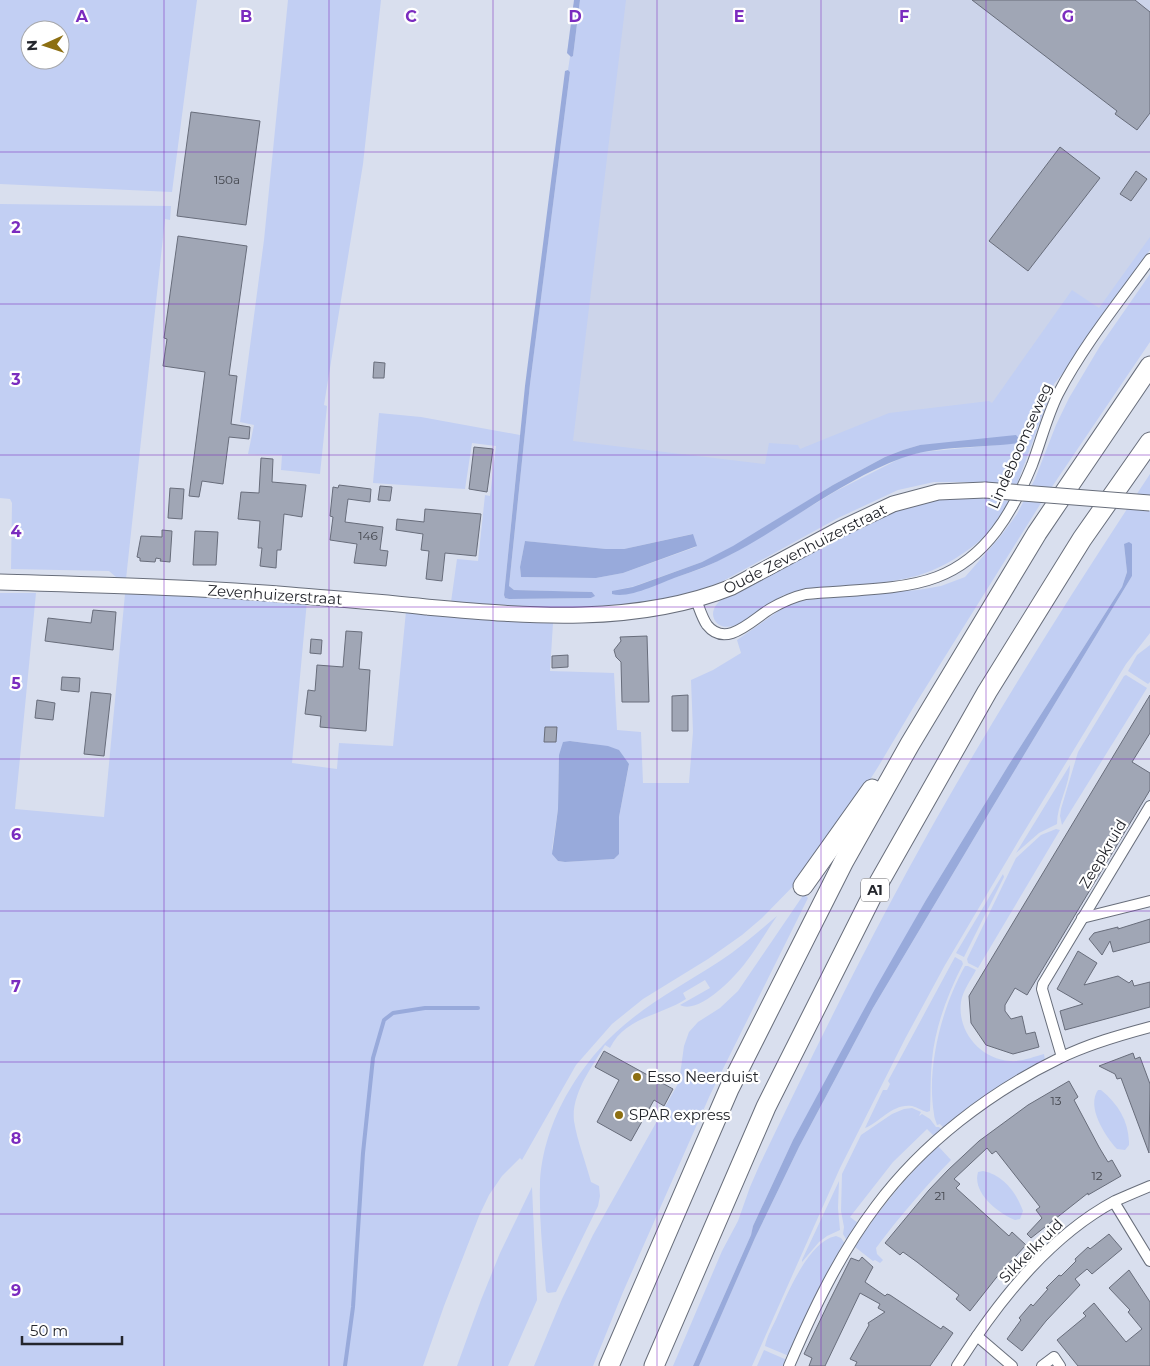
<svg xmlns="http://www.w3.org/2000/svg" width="1150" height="1366" viewBox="0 0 1150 1366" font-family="Montserrat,sans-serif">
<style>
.built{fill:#ccd4ea}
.green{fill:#c2cff3;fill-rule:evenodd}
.water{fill:#98aadb}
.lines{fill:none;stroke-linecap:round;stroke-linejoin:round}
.stream{stroke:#98aadb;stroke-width:4}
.building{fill:#a0a6b5;stroke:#686d7b}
.street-casing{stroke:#686e7b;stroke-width:12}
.secondary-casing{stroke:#686e7b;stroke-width:17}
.highway-casing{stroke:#686e7b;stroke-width:21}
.street{stroke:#fff;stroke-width:10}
.secondary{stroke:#fff;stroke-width:15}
.highway{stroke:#fff;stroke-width:19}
.secondary-bridge-casing{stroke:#686e7b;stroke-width:17;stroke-linecap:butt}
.secondary-bridge{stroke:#fff;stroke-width:15}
.grid{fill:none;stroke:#7b2cbf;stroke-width:1;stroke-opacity:0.55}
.poi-dot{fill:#8d6f12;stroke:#fff;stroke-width:2}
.labels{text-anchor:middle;stroke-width:4.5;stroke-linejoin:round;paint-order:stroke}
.number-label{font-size:12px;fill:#43464e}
.shield{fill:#fff;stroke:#66676b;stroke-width:1}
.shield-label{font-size:14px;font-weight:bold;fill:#24262c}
.street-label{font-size:15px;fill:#24262c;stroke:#fff}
.poi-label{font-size:15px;fill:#24262c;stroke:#fff;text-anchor:start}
.grid-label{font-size:16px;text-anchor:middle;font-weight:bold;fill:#7b2cbf;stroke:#fff;stroke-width:4.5;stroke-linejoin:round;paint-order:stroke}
</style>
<rect width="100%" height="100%" fill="#d9dfee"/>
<path class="built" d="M601,0H1150V242L1095,320L994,415L788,482L547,451Z"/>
<g class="green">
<path d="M0,0H197L172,192L0,184ZM30,30H60V60H30Z"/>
<path d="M288,0H381L363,164L324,405L327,406L320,474L281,470L282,455L248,454L254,425L240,422L264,240Z"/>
<path d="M580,0H626L573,441L765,464L769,443L798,445L800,449L889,413L989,401L992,403L1072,290L1099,308L1150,237V250L1063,373L1054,384L1017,484L977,482H934L898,490L838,518L723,581L693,593L658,602L578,608L504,607L451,602L457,559L478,561L485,495L490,496L496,446L472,443L465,489L373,483L379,413L421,417L520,435L504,595L505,598L509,599L591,598L594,596L592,592L514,590L509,586L530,384L570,72L568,70L570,57L573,56ZM1019,443L922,452L903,457L836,491L732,554L703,568L677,577L612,591L632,587L702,562L733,547L833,485L885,457L903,450L920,445ZM692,534L696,547L623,573L596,578L521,577L520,567L525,541L606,549H624Z"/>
<path d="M0,204L171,206L170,220L165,219L126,579L116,577L109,571L11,569L12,503L10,499L0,498Z"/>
<path d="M1150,274V342L1041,503L916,703L878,767L839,828L803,876L762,918L742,935L708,959L643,999L612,1024L576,1065L522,1160L520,1158L502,1176L489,1195L479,1216L444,1306L423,1366H0V593H36L15,809L104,817L125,594L307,601L292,763L337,769L339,743L393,746L406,611L553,623L550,671L614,673L617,730L641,732L643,783H689L693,732L691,680L713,670L741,653L737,640L783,608L800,601L850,595L918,590L941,586L965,577L1000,537L1017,514L1035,479L1056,425L1069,398L1100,346ZM570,741L593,744L629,765L619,817L617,856L614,859L565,862L558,861L552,849L558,809L559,755Z"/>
<path d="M1150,474V633L1126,664L1019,840L945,965L906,1037L840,1168L752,1366H699L755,1238L799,1147L873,1008L992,808L1132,576V544H1124L1127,572L1122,587L1008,766L926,900L793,1140L753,1226L751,1235L693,1366H673L722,1251L738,1221L750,1187L760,1164C821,1037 883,910 954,788C1016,681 1082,577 1150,474Z"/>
<path d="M980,498L1009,501C999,524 982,541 962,554C921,582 888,582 840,586C821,587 802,588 784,595C768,602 736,637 718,624C711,618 712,610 717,604C727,592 747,588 760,581C796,561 830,540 867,523C876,518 885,513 894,510C922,500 951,498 980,498Z"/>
<path d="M1150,645V682L1148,684L1128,671L1137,655Z"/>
<path d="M1126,675L1147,688L1062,825L1060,816L1061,809L1078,752L1124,676Z"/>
<path d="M1070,765C1070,785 1057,804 1057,824L1039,833L1016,853Z"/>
<path d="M1056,829L1060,830L978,968L968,963L967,959L1016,858L1041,835Z"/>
<path d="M1003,874L1004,877L964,957L956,953Z"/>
<path d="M804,894L808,898L710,1095L623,1292L593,1366H534L562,1299L593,1235L679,1082L684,1046L689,1032L698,1022L720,1008L738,991Z"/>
<path d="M777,916C766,932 757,948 746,962C735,977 699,1015 680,1005L710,988L705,980L683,993L686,999C660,1016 625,1017 610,1048L605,1045C592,1067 571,1094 574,1121C577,1140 586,1163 591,1182L599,1186L600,1196L598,1206L556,1292L548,1293L546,1291C543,1256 539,1220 540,1185C542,1120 584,1055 634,1017C661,996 691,980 720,961C740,948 758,932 777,916Z"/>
<path d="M955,957L962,961L963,964C948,993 935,1027 932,1060C930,1077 931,1094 930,1111L927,1112C922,1111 917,1107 912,1106C893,1103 880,1122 865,1128L883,1090H887L890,1084L888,1081Z"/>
<path d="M965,966H968L976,970C971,980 963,990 961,1002C957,1031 980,1059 1010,1061C1021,1062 1033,1057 1044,1054L1045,1060C1010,1079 976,1100 945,1126V1129L940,1124L937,1125C936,1121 934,1118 934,1114C926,1067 942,1007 965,966Z"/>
<path d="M1098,1090H1101C1118,1104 1128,1120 1129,1142V1145L1125,1150L1117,1149C1105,1136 1086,1107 1098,1090Z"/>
<path d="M912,1108L921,1112L919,1116L922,1114L930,1119L936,1127H939L942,1130L938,1135L934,1136L927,1129L893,1162L850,1217L858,1223L848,1239H846L843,1234L844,1227L841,1211L842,1174L861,1135L892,1114L904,1109Z"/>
<path d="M938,1146L951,1160C924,1188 899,1217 876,1248L877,1254L883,1260L880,1263L875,1260L873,1261L855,1247C879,1209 906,1177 938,1146Z"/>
<path d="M983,1171C1003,1175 1016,1192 1023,1211L1020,1219L1015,1220C998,1213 972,1193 978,1172Z"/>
<path d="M839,1181L838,1208L840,1230L827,1236L819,1242L802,1262V1260Z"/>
<path d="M532,1187L537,1300L508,1366H457L481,1300L500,1253Z"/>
<path d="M836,1236L841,1238L845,1244L789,1356L765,1346C767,1336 773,1326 777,1317C787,1294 809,1241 836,1236Z"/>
<path d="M764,1350L787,1360L785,1366H757Z"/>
</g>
<g class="water">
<path d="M574,0H580L573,56L571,57L567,53Z"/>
<path d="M568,70L570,72L530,384L509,586L514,590L592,592L595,596L591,598L509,599L505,598L504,595L525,386L565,71Z"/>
<path d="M1016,435L1020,440L1019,443C982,448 936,445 902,458C840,481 788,525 730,555C713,564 695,571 677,577C660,583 629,599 612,594V591L633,587L702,562L733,546L833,485L885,457L903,450L920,445Z"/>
<path d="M693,534L697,546L623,573L596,578L521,577L520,567L525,541L606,549H624Z"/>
<path d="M1129,542L1132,544V576L992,808L873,1008L799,1147L755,1238L699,1366H693L751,1235L753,1226L793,1140L875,989L926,900L1008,766L1122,587L1127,572L1124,544Z"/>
<path d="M570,741L608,746L619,750L629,764L619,817V854L614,859L565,862L558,861L552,854L558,809L559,755L563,742Z"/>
</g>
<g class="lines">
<path class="stream" d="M345,1366L353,1307L363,1153L373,1058L384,1020L393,1013L425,1008H478"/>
</g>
<g class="building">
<path d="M972,0H1135L1150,12V113L1137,130L1115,114L1117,111Z"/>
<path d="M191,112L260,121L246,225L177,216Z"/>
<path d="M1060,147L1100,178L1028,271L989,241Z"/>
<path d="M1136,171L1147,179L1131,201L1120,194Z"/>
<path d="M178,236L247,246L229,375L237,376L231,424L250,427L249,439L229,437L223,484L202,481L199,497L189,496L205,372L163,366L167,339L164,338Z"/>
<path d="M374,362L385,363L384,378H373Z"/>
<path d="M474,447L493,449L487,492L469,489Z"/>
<path d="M261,458L273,459L272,482L306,485L302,517L284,514L281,550H277L276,568L260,566L262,548H258L260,521L238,519L241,492L259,493Z"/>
<path d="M339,485L371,489L370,502L348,499L345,522L383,527L380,550L388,551L386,566L354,563L357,544L330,540L333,517L330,516L333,487L338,488Z"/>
<path d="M380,486L392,487L390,501L378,500Z"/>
<path d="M170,488L184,489L182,519L168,518Z"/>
<path d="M425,509L481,514L476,556L445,553L442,581L426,579L429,551L421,550L423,534L396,530L397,519L424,522Z"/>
<path d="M162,530L172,531L170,562L160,561L161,559L156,558L155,562L140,561V558L137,557L141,536L162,537Z"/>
<path d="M195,531L218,532L216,565H193Z"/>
<path d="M93,610L116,612L113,650L45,641L48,618L91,623Z"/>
<path d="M346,631L362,632L359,669L370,670L366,731L320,727L321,716L305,714L308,690L315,691L317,665L343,667Z"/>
<path d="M647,636L649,702H622L621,662L616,657L614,650L621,641L620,637Z"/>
<path d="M311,639L322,640L321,654L310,653Z"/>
<path d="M568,655V667L552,668V656Z"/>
<path d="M62,677L80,678L79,692L61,690Z"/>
<path d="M91,692L111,694L104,756L84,754Z"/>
<path d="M688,695V731H672V696Z"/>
<path d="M1150,695V733L1132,762L1150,773V790L1027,995L1015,988L1005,1005V1011L1011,1019L1022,1016L1026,1034L1035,1032L1039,1047L1013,1054L986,1045L971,1023L969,996Z"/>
<path d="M37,700L55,703L53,720L35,718Z"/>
<path d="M545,727H557L556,742H544Z"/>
<path d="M1150,919V942L1113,952L1110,941L1102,955L1089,939L1094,933L1118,927V929Z"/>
<path d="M1078,951L1097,963L1084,985L1118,976L1129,983L1132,980L1134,986L1150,982V1007L1065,1030L1060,1011L1083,1004L1057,989Z"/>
<path d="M604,1051L673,1089L664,1106L654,1100L631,1141L597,1122L619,1080L595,1067Z"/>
<path d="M1133,1053L1135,1059L1140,1057L1150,1084L1149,1153L1121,1078L1117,1079L1115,1074L1099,1066Z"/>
<path d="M1069,1081L1078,1097L1074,1100L1099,1147L1108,1162L1112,1160L1121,1176L1088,1195V1193L1031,1238L1027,1234L1042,1218L1036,1210L1040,1207L996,1151L992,1154L987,1148L954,1179L960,1184L956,1188L1009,1236L1012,1232L1026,1245L996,1278L970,1311L956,1299L959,1295L917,1262L903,1252L900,1255L885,1243L929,1190L948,1170L979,1141L1028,1105Z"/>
<path d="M1109,1234L1122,1249L1092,1274L1087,1269L1075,1279L1080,1285L1046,1321L1022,1351L1007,1339L1021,1320L1019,1318L1031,1304L1033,1306L1048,1289L1046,1288L1059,1275L1061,1276L1076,1261L1075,1259L1088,1247L1090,1249Z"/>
<path d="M862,1257L873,1267L865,1282L885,1296L887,1294L890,1295L941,1329L943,1326L953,1333L930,1366H855L857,1362L850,1359L869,1325L868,1323L885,1312L878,1308L880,1304L860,1293L825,1366H809L812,1358L804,1354L828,1304L851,1258L859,1261Z"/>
<path d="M1129,1270L1150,1302V1366H1078L1057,1340L1086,1316L1083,1313L1094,1303L1126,1342L1142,1329L1128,1312L1130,1310L1109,1288Z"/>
</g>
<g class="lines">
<g class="street-casing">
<g id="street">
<path d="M696,600C699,607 702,618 707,625C726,649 752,620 770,609C782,602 793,597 806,594C846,590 901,591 937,577C987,558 1013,511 1032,465C1041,441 1047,416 1058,394C1083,346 1118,303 1150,259"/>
<path d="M1082,918L1150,901"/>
<path d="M1062,1057L1042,989L1043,984L1150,806"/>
<path d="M1114,1202L1150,1261"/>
<path d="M977,1336L1012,1366"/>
<path d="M789,1366C813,1310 839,1255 876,1206C923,1143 990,1092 1060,1058C1088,1044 1120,1035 1150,1027"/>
<path d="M957,1366C997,1303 1048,1237 1115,1201C1126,1196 1138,1191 1150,1186"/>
<path d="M1042,1366L1054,1357L1060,1366"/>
</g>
</g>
<g class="secondary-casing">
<path id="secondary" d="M0,582C97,585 194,587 290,595C336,599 381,602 426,607C527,616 635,626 732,587L840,529L893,504L938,492L985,490"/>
</g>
<g class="highway-casing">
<g id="highway">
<path d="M803,886L872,789"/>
<path d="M609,1366L729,1089L844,861L910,744L1037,533L1150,366"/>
<path d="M654,1366L766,1107L877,886L987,692L1082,539L1150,442"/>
</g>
</g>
<use href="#street" class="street"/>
<use href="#secondary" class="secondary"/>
<use href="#highway" class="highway"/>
<g class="secondary-bridge-casing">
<path id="secondary-bridge" d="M985,490L1150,503"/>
</g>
<use href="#secondary-bridge" class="secondary-bridge"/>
</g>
<path class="grid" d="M164,0V1366M329,0V1366M493,0V1366M657,0V1366M821,0V1366M986,0V1366M0,152H1150M0,304H1150M0,455H1150M0,607H1150M0,759H1150M0,911H1150M0,1062H1150M0,1214H1150"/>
<g class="poi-dot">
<circle cx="637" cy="1077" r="5"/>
<circle cx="619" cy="1115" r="5"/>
</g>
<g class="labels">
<g class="number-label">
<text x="227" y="184">150a</text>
<text x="368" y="540">146</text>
<text x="1056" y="1105">13</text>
<text x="1097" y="1180">12</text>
<text x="940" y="1200">21</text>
</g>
<rect class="shield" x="861" y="878.5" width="28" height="23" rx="4"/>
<g class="shield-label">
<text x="875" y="895">A1</text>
</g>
<g class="street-label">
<text transform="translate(1020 446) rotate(-66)" y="5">Lindeboomseweg</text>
<text transform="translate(805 549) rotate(-27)" y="5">Oude Zevenhuizerstraat</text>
<text transform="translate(275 595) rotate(4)" y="5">Zevenhuizerstraat</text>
<text transform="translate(1103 854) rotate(-59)" y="5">Zeepkruid</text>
<text transform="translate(1031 1251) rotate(-45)" y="5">Sikkelkruid</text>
</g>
<g class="poi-label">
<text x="647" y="1082">Esso Neerduist</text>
<text x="629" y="1120">SPAR express</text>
</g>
</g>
<g class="grid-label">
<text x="82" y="22">A</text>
<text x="246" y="22">B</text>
<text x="411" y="22">C</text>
<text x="575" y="22">D</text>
<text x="739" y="22">E</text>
<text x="904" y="22">F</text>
<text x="1068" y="22">G</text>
<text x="16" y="233">2</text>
<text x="16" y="385">3</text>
<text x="16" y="537">4</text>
<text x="16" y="689">5</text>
<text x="16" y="840">6</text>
<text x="16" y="992">7</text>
<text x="16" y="1144">8</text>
<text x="16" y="1296">9</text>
</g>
<g transform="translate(45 45) rotate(267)"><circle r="24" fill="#ffffff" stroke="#a7a8ab"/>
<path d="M0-4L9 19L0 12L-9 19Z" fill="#8d6f12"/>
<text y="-8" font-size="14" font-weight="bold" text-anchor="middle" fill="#24262c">N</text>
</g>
<path d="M22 1336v8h100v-8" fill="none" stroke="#24262c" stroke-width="2.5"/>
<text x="30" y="1336" font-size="15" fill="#24262c" stroke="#ffffff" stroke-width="4" paint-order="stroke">50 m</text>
</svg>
